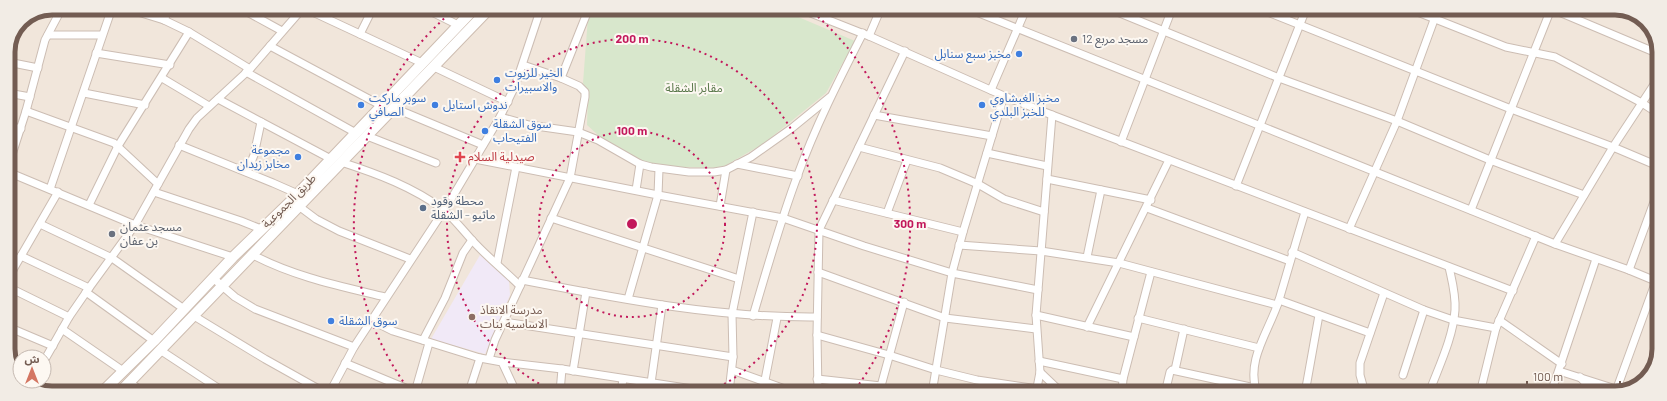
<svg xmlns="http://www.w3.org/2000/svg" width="1667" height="401" viewBox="0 0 1667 401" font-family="Barlow,'Noto Sans Arabic',sans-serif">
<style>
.residential{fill:#f1e6db}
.education{fill:#f1e9f7}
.green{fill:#d8e7cc}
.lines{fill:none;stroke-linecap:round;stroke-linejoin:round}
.minor-casing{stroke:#ccbdb3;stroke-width:9}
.secondary-casing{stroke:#cebdb1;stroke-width:12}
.minor{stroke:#fff;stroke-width:7}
.secondary{stroke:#fff;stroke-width:10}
.ring{fill:none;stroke:#c2185b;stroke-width:2;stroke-dasharray:2 4}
.worship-dot{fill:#6b7280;stroke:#fdf8f2;stroke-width:1.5}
.shop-dot{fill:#3f7fe0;stroke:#fdf8f2;stroke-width:1.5}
.health-dot{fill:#e0444e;stroke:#fdf8f2;stroke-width:1.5}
.service-dot{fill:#5c6f8a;stroke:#fdf8f2;stroke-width:1.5}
.education-dot{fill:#8d6e63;stroke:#fdf8f2;stroke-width:1.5}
.labels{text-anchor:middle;stroke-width:4;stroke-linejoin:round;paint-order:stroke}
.worship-label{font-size:12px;fill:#5b616d;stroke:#fdf8f2;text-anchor:start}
.shop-label{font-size:12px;fill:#366cbe;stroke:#fdf8f2;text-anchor:start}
.park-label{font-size:12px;fill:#5a784b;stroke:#fdf8f2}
.health-label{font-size:12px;fill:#be3a42;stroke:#fdf8f2;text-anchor:start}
.street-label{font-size:12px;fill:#735c52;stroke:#fdf8f2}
.service-label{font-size:12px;fill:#4e5e75;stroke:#fdf8f2;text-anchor:start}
.education-label{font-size:12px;fill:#785e54;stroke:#fdf8f2;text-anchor:start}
.rim{fill:none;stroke:#735c52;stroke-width:5}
.centre{fill:#c2185b;stroke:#fdf8f2;stroke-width:2}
.ring-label{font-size:12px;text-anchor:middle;font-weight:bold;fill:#c2185b;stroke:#fdf8f2;stroke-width:4;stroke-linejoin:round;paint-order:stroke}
</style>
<rect width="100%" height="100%" fill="#faf4ec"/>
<path class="residential" d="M52,8L1624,9L1648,23L1659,47L1658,358L1642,384L1615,393L43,392L24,381H44V357H20V379L8,354V52L21,21Z"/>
<path class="education" d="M480,255L509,281L510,295L485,354L431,339Z"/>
<path class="green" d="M593,8H777L855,41L826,93L763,144L721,168L646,166L610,146L587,125L588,92L583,83L588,17Z"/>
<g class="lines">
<g class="minor-casing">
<g id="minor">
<path d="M125,8L164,20L189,32L250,69"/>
<path d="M240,8L282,31"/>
<path d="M304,8L422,63"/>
<path d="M424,8L458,25"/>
<path d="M798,8L869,36L1004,96L1052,115L1513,291"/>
<path d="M49,9L59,13"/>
<path d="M969,9L1555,244L1629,270L1658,282"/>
<path d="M1110,9L1279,78L1397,121L1490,160L1584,195"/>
<path d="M1260,9L1511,109L1613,147L1658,166"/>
<path d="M1410,9L1506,47L1555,57L1642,103L1659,114"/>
<path d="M1552,9L1659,54"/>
<path d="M164,20L169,8"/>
<path d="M360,34L373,8"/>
<path d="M48,35H102"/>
<path d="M869,36L881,8"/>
<path d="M270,46L382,106"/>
<path d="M96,53L170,65"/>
<path d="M8,62L38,68"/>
<path d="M434,67L508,102"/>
<path d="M246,72L356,133"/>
<path d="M162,78L209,106"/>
<path d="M561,78L589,8"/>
<path d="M991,90L1026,9"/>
<path d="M8,93L30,97"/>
<path d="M84,93L145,105"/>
<path d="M218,99L331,159"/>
<path d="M394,108L483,145"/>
<path d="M26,111L114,143L158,184"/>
<path d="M874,115L992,136"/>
<path d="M500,117L529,125L578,132L598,140L640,164L651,167L689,172H714L726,170L751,157L792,128L830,97"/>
<path d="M8,126L21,129"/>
<path d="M367,136L436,163"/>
<path d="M1121,142L1172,9"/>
<path d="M179,145L273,183L298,194"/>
<path d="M859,147L940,168L978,184L1004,199L1044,212"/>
<path d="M987,153L1047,166"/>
<path d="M475,159L658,195L783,218L864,246L952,273L1038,290"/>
<path d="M341,162C378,174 413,187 444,210C454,219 462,229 471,239C486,256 504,270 520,286"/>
<path d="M737,164L798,176"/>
<path d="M8,167L26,111L45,40L62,8"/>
<path d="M8,172L135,225L233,257"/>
<path d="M247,172L254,155L261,122"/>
<path d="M1047,179L1151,200"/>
<path d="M1236,186L1306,9"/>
<path d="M50,189L112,8"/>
<path d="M636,190L640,164"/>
<path d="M154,192L241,221L261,229"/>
<path d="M833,200L963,232"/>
<path d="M296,204L316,219L339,231L410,259"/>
<path d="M89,205L118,146L189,32"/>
<path d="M720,206L726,170"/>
<path d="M1147,208L1290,261"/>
<path d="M1471,210L1551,9"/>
<path d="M887,213L907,160"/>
<path d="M551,218L739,279"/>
<path d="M40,224L112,258L184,309"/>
<path d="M1349,229L1397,121L1438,9"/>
<path d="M1555,244L1613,147L1659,77"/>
<path d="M959,245L1041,251L1119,263L1277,305"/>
<path d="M1292,252L1424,310L1453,320L1496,328"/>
<path d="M253,255C295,277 340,286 385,297"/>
<path d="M21,256L89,288"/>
<path d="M1087,257L1101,190"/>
<path d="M497,263L516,167"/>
<path d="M1629,270L1658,191"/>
<path d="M818,272L945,318L1036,329"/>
<path d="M213,278L235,297L255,309L354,347"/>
<path d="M522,280C620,299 718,318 817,317"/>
<path d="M8,281L14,268L58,192"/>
<path d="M8,287L69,317"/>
<path d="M86,292L154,341"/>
<path d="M628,299L658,195L659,169"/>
<path d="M1279,300L1370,333"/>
<path d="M1036,315L1134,337"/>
<path d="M194,316L265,359L324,392"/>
<path d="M753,316C767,269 780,222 797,177C815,127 839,80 863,33"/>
<path d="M1138,318L1259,348"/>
<path d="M371,320L393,331L480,358L502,362L516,392"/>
<path d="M1499,320L1562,364"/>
<path d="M504,322L733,357"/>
<path d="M8,327L53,346"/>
<path d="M1087,327L1169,160"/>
<path d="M62,329L123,371"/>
<path d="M817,335L889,355L936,370L977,380L1038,389"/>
<path d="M423,340L445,298L463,253L472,240"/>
<path d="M160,350L224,392"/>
<path d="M489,359L495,340L570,178L585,97V92L579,86L561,78L523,65"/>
<path d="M44,361L69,317L89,288L135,225L189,129L197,118L250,69L303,8"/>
<path d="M1039,361L1123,379"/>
<path d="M502,362L562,369L712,392"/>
<path d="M345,363L415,392"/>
<path d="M732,370L796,393"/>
<path d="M1175,370L1184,329"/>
<path d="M573,371L586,292"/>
<path d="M1559,371L1622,391"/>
<path d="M1040,372L1062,393"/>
<path d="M1403,375L1424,310"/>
<path d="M1580,377L1595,393"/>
<path d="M817,379L881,386L904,302"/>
<path d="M765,380L777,318"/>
<path d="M129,382L143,392"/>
<path d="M651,383L662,305"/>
<path d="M30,385L32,381"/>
<path d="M1617,388L1656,281"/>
<path d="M330,392L354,347L450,201L500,117L515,86L541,8"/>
<path d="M415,392L429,343"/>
<path d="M469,392L480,358"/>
<path d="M560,392L562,369"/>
<path d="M621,392L623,379"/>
<path d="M729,392L733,357L732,314L753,212"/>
<path d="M818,393L817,335L819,230L905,51"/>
<path d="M932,393L952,273L963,232L1004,96"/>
<path d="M1036,393L1040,372L1036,315L1052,115"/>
<path d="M1122,393L1123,379L1151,272"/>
<path d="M1165,393L1170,372L1172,370L1255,388L1288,393"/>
<path d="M1257,393C1245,360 1270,330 1279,300C1288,270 1296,241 1305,212"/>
<path d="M1305,393L1319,315"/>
<path d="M1365,393L1360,375V363L1384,293"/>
<path d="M1429,393C1439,366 1453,338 1455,310C1456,295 1452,281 1449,267"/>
<path d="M1480,393L1496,328L1536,236"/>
<path d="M1551,393L1596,259"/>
</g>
</g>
<g class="secondary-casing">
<g id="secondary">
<path d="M102,392L154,341L233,257L291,201L475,8"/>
<path d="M120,392L490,8"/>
</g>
</g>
<use href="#minor" class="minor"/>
<use href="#secondary" class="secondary"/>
</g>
<g class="ring">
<circle cx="632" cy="224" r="93"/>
<path d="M555 392A185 185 0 1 1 709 392"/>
<path d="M410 391A278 278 0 0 1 455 9M809 9A278 278 0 0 1 854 391"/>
</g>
<g class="worship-dot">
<circle cx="1074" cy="39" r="4"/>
<circle cx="112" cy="234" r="4"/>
</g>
<g class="shop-dot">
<circle cx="1019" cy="54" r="4"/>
<circle cx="497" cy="80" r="4"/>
<circle cx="361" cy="105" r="4"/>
<circle cx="435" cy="105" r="4"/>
<circle cx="982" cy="105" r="4"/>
<circle cx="485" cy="131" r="4"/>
<circle cx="298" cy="157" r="4"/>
<circle cx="331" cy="321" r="4"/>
</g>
<path class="health-dot" d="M458 151h4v4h4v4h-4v4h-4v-4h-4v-4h4z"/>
<circle class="service-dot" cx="423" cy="208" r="4"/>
<circle class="education-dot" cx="472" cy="317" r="4"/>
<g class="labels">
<g class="worship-label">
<text x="1082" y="43">مسجد مربع 12</text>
<text x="120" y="231">مسجد عثمان<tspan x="120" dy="14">بن عفان</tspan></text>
</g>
<g class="shop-label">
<text x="1011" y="58" text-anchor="end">مخبز سبع سنابل</text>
<text x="505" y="77">الخير للزيوت<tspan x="505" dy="14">والاسبيرات</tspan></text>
<text x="369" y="102">سوبر ماركت<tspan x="369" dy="14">الصافي</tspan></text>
<text x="990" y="102">مخبز الغبشاوي<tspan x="990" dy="14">للخبز البلدي</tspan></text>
<text x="443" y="109">ندوش استايل</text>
<text x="493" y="128">سوق الشقلة<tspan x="493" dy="14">الفتيحاب</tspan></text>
<text x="290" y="154" text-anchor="end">مجموعة<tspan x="290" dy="14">مخابز زيدان</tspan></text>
<text x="339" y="325">سوق الشقلة</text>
</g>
<g class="park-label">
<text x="694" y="92">مقابر الشقلة</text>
</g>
<g class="health-label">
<text x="468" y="161">صيدلية السلام</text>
</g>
<g class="street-label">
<text transform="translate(289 201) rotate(-45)" y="4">طريق الجموعية</text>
</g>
<g class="service-label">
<text x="431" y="205">محطة وقود<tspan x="431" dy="14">ماثيو - الشقلة</tspan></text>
</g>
<g class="education-label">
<text x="480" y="314">مدرسة الانقاذ<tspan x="480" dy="14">الاساسية بنات</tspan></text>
</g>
</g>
<path d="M0 0H1667V401H0ZM52 15H1615A37 37 0 0 1 1652 52V349A37 37 0 0 1 1615 386H52A37 37 0 0 1 15 349V52A37 37 0 0 1 52 15Z" fill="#f2ece5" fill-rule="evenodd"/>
<path class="rim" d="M52 15H1615A37 37 0 0 1 1652 52V349A37 37 0 0 1 1615 386H52A37 37 0 0 1 15 349V52A37 37 0 0 1 52 15Z"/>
<circle cx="632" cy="224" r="6" class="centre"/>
<g class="ring-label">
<text x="632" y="43">200 m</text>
<text x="632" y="135">100 m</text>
<text x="910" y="228">300 m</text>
</g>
<g transform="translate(32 369)"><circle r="19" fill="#fdf8f2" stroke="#c6bab2"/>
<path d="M0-3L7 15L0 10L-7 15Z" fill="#d47662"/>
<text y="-6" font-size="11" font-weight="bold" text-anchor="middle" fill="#735c52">ش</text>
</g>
<path d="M1527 381v6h93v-6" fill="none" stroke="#735c52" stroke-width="2"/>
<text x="1533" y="381" font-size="12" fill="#735c52" stroke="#fdf8f2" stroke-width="3" paint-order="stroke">100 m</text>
</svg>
